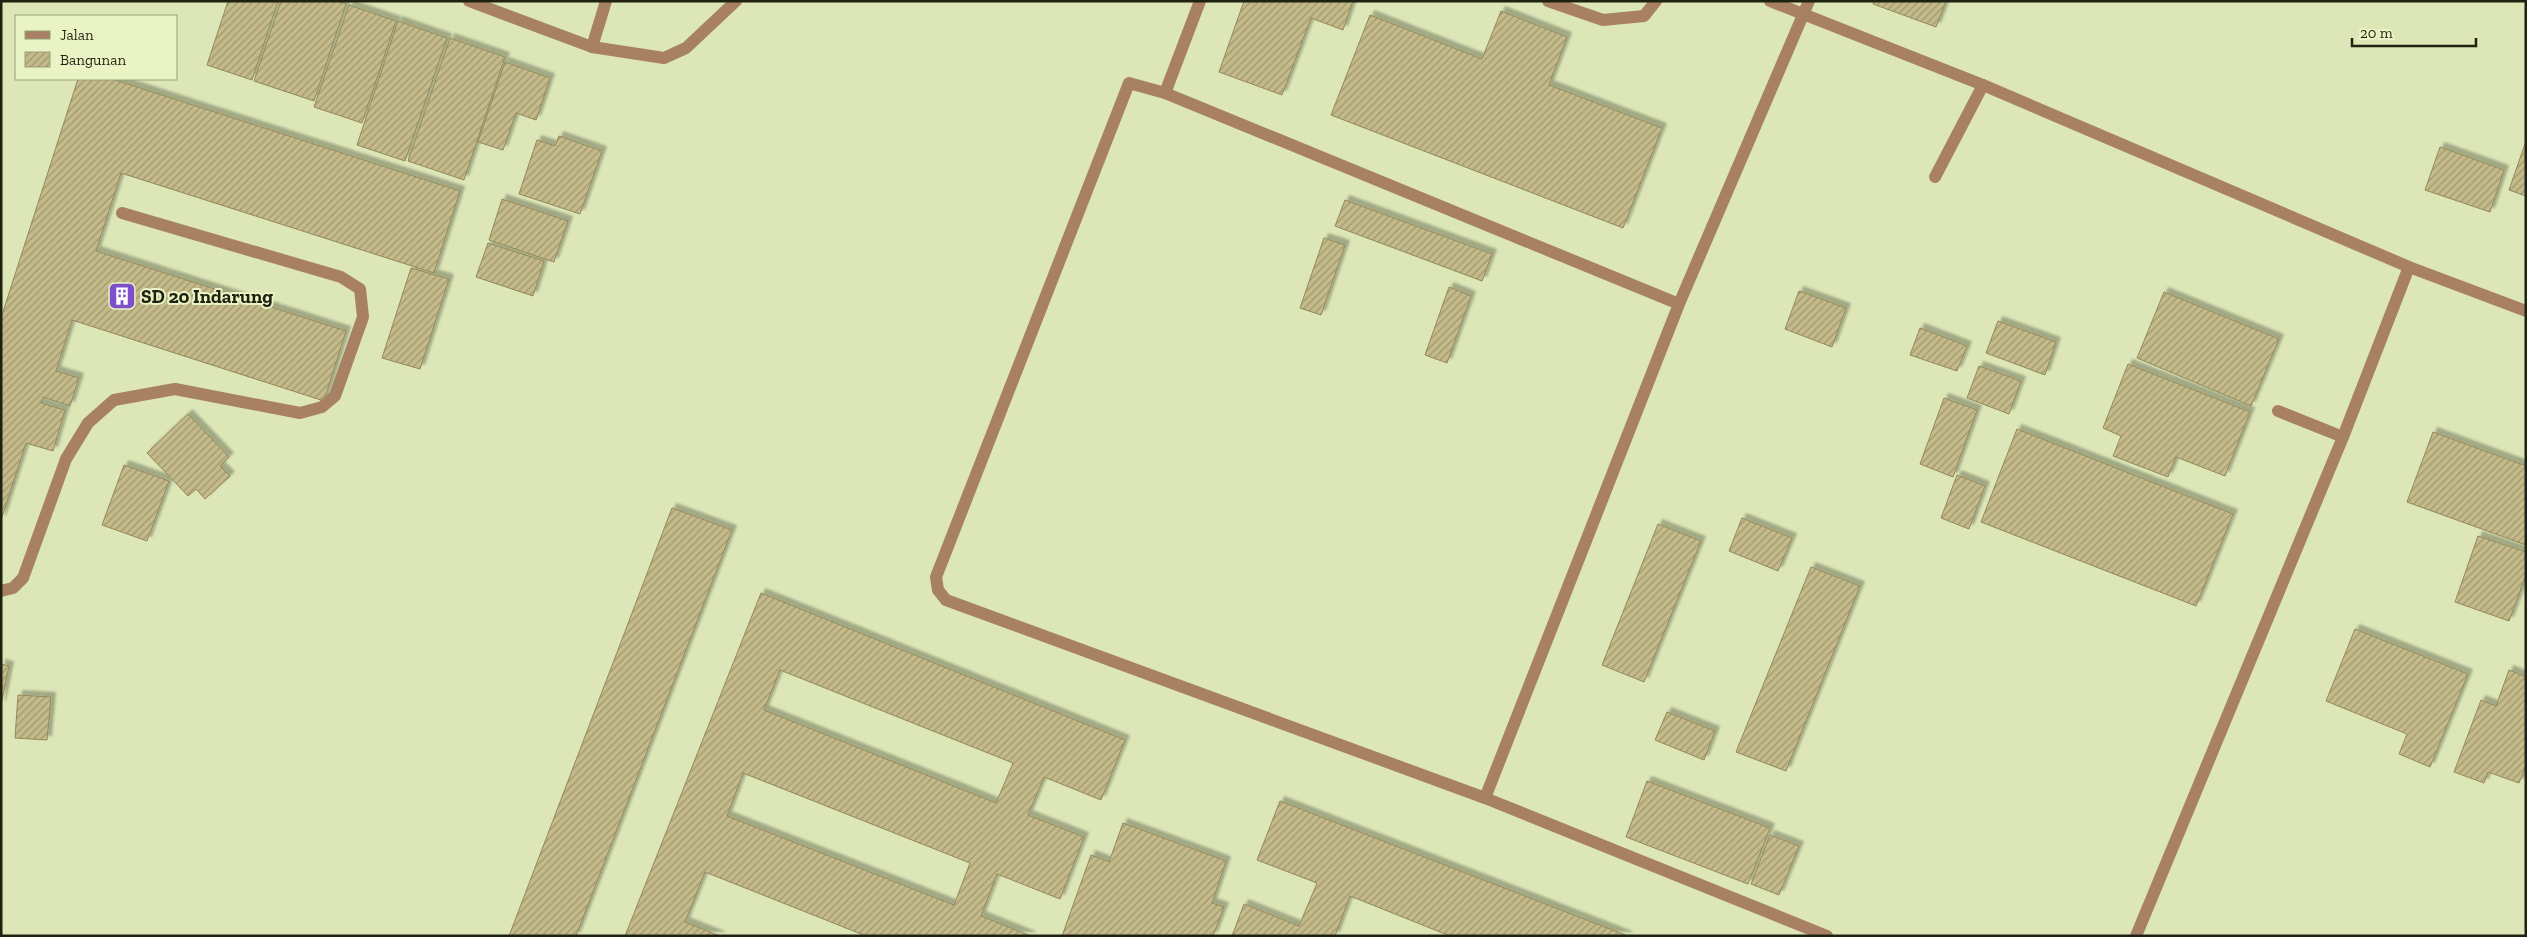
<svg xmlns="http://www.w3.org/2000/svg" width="2527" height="937" viewBox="0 0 2527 937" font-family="'Zilla Slab',serif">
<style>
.building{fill:url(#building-hatch);stroke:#92885a;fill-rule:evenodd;filter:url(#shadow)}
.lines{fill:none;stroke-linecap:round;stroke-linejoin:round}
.lane{stroke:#a88063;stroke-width:12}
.street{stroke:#a88063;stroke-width:12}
.labels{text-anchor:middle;stroke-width:4;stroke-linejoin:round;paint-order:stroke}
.poi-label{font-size:19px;font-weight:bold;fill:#1f2210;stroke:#e9f3c3;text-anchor:start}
</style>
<defs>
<pattern id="building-hatch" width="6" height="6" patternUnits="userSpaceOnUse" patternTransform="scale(1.25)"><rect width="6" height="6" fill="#c4ba8a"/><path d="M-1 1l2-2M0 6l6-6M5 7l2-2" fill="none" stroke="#9f976f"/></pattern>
<filter id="shadow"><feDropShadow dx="4.5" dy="-4.5" stdDeviation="1" flood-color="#0004"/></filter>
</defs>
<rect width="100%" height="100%" fill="#dce6b6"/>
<g class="building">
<path d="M228,1H278L252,80L207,65Z"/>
<path d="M281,1H337L346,4L314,101L254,81Z"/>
<path d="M1244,1H1353L1343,30L1311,18L1282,95L1219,72Z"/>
<path d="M1874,1H1946L1936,27L1873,4Z"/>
<path d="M349,5L396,21L362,123L314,107Z"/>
<path d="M1501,11L1567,37L1549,85L1662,128L1623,228L1331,115L1370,15L1482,59Z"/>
<path d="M398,21L447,38L405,161L357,145Z"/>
<path d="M450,38L505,57L464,180L408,161Z"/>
<path d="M505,62L550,78L536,120L516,113L503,150L478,142Z"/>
<path d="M78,79H112L460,191L434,273L121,173L96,251L346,331L324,401L72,320L56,371L79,378L70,406L43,397L41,403L65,410L53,451L26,443L1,520V318Z"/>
<path d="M559,136L602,151L580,214L519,194L537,140L555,146Z"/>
<path d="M2526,141V196L2509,190Z"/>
<path d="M2440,147L2504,170L2490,212L2425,190Z"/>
<path d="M502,199L568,221L554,262L489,240Z"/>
<path d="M1345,200L1492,254L1482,281L1335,226Z"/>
<path d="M1324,238L1345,245L1321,315L1300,308Z"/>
<path d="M488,243L544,261L533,296L476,277Z"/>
<path d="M411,268L449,279L420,369L382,358Z"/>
<path d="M1449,287L1471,296L1447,363L1425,355Z"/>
<path d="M1799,291L1846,308L1832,347L1785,329Z"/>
<path d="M2164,292L2279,339L2251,406L2137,358Z"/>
<path d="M1998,321L2056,342L2045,375L1986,353Z"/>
<path d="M1920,328L1967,346L1957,371L1910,355Z"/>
<path d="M2128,364L2250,412L2225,476L2176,457L2168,477L2113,456L2121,436L2103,428Z"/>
<path d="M1979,366L2021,381L2009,414L1967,398Z"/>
<path d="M1944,398L1977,410L1953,477L1920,464Z"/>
<path d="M188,414L229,457L220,466L230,476L205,499L196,489L188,496L147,453Z"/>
<path d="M2017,429L2233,514L2196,606L1981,522Z"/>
<path d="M2433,432L2526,466V545L2407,502Z"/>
<path d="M124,465L169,481L147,541L102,525Z"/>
<path d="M1957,475L1985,486L1969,529L1941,518Z"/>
<path d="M672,508L732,530L576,936H509Z"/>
<path d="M1742,518L1792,538L1778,571L1729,551Z"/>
<path d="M1658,524L1701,541L1644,682L1602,665Z"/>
<path d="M2478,536L2526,552V575L2509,621L2455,602Z"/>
<path d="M1811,567L1860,586L1786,771L1736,752Z"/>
<path d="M761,593L1125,740L1101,800L1044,777L1028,815L1084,837L1060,899L997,874L981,916L1031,936H866L705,872L685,922L720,936H625ZM780,670L1013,763L996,803L764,710ZM743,773L970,863L954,905L727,816Z"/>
<path d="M2355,629L2468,674L2430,767L2399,754L2407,734L2326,701Z"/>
<path d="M1,664L9,666L1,705Z"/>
<path d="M2509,670L2526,677V766L2519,783L2488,772L2484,783L2454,772L2481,700L2496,706Z"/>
<path d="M18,695L51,697L47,740L15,738Z"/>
<path d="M1667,712L1715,731L1704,760L1655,740Z"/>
<path d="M1647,781L1770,828L1748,884L1626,837Z"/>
<path d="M1280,801L1628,936H1450L1350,896L1335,936H1232L1244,904L1299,926L1317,883L1257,860Z"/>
<path d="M1123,823L1226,861L1212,903L1224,907L1213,936H1062L1091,855L1109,862Z"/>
<path d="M1770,835L1799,846L1779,895L1751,884Z"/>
</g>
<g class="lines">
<g class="lane">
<path d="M1548,1L1603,20L1644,16L1656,1"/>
<path d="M1770,1L1983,85L2409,267L2526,311"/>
<path d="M1165,93L1200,1"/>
<path d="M1935,177L1983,85"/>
<path d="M1679,304L1165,93L1129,83L936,577L938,590L946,600L1485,798L1679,304L1809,1"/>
<path d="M2278,411L2343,437"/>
<path d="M1,591L13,588L23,578L66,459L88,423L114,400L175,389L300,413L322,407L335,396L363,317L360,289L341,277L122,213"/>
<path d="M1485,798L1827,936"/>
<path d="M2136,936L2343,437L2409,267"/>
</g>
<g class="street">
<path d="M469,1L592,47L606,1"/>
<path d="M592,47L664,58L686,48L736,1"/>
</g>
</g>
<defs>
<g id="building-square" transform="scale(1.4375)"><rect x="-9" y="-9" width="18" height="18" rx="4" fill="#7d50c9" stroke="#e9f3c3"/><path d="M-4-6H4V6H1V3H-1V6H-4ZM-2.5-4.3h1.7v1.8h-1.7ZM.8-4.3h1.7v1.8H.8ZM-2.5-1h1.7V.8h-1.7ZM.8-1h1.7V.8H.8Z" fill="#fff"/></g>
</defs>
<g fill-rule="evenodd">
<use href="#building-square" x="122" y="296"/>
</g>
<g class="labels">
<g class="poi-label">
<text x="141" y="303">SD 20 Indarung</text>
</g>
</g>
<rect width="2527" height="937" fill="none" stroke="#1f2210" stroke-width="5"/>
<rect x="15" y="15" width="162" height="65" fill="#e9f3c3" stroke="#989f7b"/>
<rect x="25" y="31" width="25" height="8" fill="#a88063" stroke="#989f7b"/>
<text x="60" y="40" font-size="15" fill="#1f2210">Jalan</text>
<rect x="25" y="52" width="25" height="15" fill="url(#building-hatch)" stroke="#989f7b"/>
<text x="60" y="65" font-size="15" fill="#1f2210">Bangunan</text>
<path d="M2352 38v8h124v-8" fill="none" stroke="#1f2210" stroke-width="2.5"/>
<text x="2360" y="38" font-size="15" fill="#1f2210" stroke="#e9f3c3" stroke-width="4" paint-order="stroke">20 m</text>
</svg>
